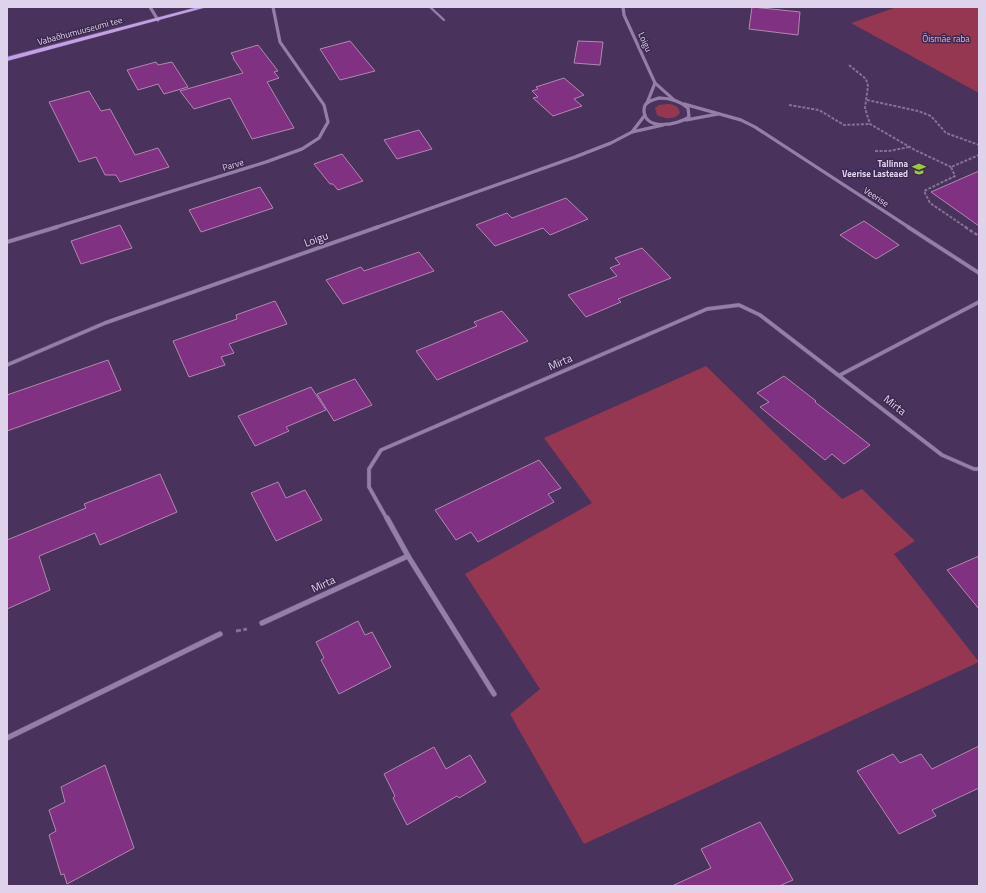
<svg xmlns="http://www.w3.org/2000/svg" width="986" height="893" viewBox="0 0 986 893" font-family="'Titillium Web',sans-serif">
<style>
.green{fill:#953750}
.building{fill:#813182;stroke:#b088af}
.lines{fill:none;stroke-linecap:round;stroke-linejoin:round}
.lane-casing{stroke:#645076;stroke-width:2.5}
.street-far2-casing{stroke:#645076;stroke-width:3.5}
.street-far1-casing{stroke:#645076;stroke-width:4.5}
.street-casing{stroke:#645076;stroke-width:6}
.secondary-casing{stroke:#645076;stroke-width:1}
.path-far2{stroke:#847295;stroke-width:2;stroke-dasharray:3 1.5;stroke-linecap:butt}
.path-far1{stroke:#847295;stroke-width:2.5;stroke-dasharray:3.5 2;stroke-linecap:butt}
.path{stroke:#847295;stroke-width:3;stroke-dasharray:5 2.5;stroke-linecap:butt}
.lane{stroke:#947fa9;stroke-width:2}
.street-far2{stroke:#947fa9;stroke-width:3}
.street-far1{stroke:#947fa9;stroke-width:3.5}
.street{stroke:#947fa9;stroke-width:5}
.secondary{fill:#c4a1e6;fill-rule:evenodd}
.labels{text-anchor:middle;stroke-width:3;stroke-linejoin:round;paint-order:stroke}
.far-street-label{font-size:9px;fill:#dfd3ec;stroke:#3e2951}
.far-park-label{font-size:9px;fill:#eeb2bc;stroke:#3e2951}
.far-poi-label{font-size:9px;font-weight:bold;fill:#dfd3ec;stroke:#3e2951;text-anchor:end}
.street-label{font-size:11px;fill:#dfd3ec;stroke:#3e2951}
</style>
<rect width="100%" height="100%" fill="#49335c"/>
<g class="green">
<path d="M897,7H979V93L851,23Z"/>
<path d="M667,104C673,104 679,106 680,113C675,120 665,119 657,115L655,108L659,105Z"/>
<path d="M706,366L842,499L862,489L915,541L894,554L979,662L584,844L510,714L540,689L465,574L592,503L544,438Z"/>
</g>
<g class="building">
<path d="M752,7L800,12L798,35L749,29Z"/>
<path d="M350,41L375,71L340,80L320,49Z"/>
<path d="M578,41L603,42L600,65L574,63Z"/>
<path d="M258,45L278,71L274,72L279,78L267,82L294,128L252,139L230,98L194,109L180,91L243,73L233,58H234L231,53Z"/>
<path d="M156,62L158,65L172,62L188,87L164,94L158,84L138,90L127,70Z"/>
<path d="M564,78L584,95L574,99L582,106L553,116L533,98L538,97L532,91L538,89L536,87Z"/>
<path d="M89,91L101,111L110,109L135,155L158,148L169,167L120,182L116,175H105L96,157L79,162L49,102Z"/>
<path d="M419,130L432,149L397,159L384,140Z"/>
<path d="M342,154L363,181L338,190L333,184H330L314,164Z"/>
<path d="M979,171V226L931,192Z"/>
<path d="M260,187L273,208L201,232L189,210Z"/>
<path d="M566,198L588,219L550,235L543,228L495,246L476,225L507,213L512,218Z"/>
<path d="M864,221L899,245L876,259L840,235Z"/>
<path d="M120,225L132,248L81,264L71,241Z"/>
<path d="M642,248L671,278L618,299L621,302L586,317L568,295L617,276L610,268L620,264L615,258Z"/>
<path d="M419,252L434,271L343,304L326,280L361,267L364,271Z"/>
<path d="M275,301L287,324L229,344L234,353L221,357L225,365L189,377L173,341L237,319L236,315Z"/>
<path d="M502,311L528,341L437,380L416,351L477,326L474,322Z"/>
<path d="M108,360L121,390L7,431V395Z"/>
<path d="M784,376L816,401L815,402L870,445L844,464L832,454L825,460L760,407L769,402L757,393Z"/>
<path d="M355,379L372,405L334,421L317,394Z"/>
<path d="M311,387L326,410L286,427L289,431L255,446L238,416Z"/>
<path d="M539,460L561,488L548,494L554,502L478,542L471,532L456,540L435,510Z"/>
<path d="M160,474L177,512L100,545L95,533L39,556L50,590L7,609V540L86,508L84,504Z"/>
<path d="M278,482L286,498L305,490L322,520L276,541L251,493Z"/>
<path d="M979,556V609L947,570Z"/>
<path d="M358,621L365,635L372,632L391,667L339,694L321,660L324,658L316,642Z"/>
<path d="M979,746V788L932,810L936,816L899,834L857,771L893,754L900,763L921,754L932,769Z"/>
<path d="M434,747L446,769L470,755L486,782L459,798L457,796L407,825L393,798L395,796L384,774Z"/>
<path d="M105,765L134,848L67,884L64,874L61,875L49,835L56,831L49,810L65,802L61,787Z"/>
<path d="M760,822L793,880L779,886H672L711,868L701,849Z"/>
</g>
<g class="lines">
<g class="lane-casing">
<path id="lane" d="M430,7L444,20"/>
</g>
<g class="street-far2-casing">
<g id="street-far2">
<path d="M150,7L158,20"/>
<path d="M623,7L624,15L655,83L673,99"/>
<path d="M659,98C670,98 680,101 688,108L689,117C678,125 645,131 644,111C644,108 644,105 647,103C650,101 655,99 659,98Z"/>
<path d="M647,103L655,83"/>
<path d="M684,104L741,120L755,127L910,228"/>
<path d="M686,120L718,114"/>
<path d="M632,132L645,115"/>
<path d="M53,228L266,162L302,149L319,138L328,122L324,105L280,42L273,7"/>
<path d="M375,228L575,157L611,143L632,132L663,125"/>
</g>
</g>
<g class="street-far1-casing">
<g id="street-far1">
<path d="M908,227L979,273"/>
<path d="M7,242L57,227"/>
<path d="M7,365L105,323L378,227"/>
<path d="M840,375L979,302"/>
<path d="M387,519L369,487V469L381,450L707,309L739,305L760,315L942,455L974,469H979"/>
</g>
</g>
<g class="street-casing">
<g id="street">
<path d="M408,556L494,694"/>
<path d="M262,623L408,556L387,518"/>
<path d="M7,738L220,634"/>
</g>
</g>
<g class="secondary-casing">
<path id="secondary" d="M198,7H207L7,61V57Z"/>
</g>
<g class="path-far2">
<path d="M849,65L866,79L868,86L865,108L870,124L915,150L951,167"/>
<path d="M867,100L918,111L931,116L946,133L979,145"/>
<path d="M789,105L819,110L844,125L870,124"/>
<path d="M875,151H889L909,147"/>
<path d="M967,228L930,203L924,191L955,176L951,167L979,155"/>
</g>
<path class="path-far1" d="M965,227L979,236"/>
<path class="path" d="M236,631L247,629"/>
<use href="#lane" class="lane"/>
<use href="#street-far2" class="street-far2"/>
<use href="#street-far1" class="street-far1"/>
<use href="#street" class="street"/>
<use href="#secondary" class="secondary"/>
</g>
<defs>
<g id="school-bare" transform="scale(1.08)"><path d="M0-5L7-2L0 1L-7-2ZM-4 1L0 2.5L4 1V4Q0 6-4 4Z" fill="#98cb37" stroke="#3e2951" stroke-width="2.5" paint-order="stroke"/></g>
</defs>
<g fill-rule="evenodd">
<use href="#school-bare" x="919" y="169"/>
</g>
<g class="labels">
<g class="far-street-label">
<text transform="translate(80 31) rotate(-15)" y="3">Vabaõhumuuseumi tee</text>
<text transform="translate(645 42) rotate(65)" y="3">Loigu</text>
<text transform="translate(233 165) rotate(-17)" y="3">Parve</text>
<text transform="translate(876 197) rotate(33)" y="3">Veerise</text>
</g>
<g class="far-park-label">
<text x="946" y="42">Õismäe raba</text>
</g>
<g class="far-poi-label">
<text x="908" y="167">Tallinna<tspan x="908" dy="10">Veerise Lasteaed</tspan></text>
</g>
<g class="street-label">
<text transform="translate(316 239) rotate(-20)" y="4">Loigu</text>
<text transform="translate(560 362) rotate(-23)" y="4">Mirta</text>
<text transform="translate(895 405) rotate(38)" y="4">Mirta</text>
<text transform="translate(323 584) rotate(-25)" y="4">Mirta</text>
</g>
</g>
<rect width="986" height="893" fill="none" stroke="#dfd3ec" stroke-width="16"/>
</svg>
